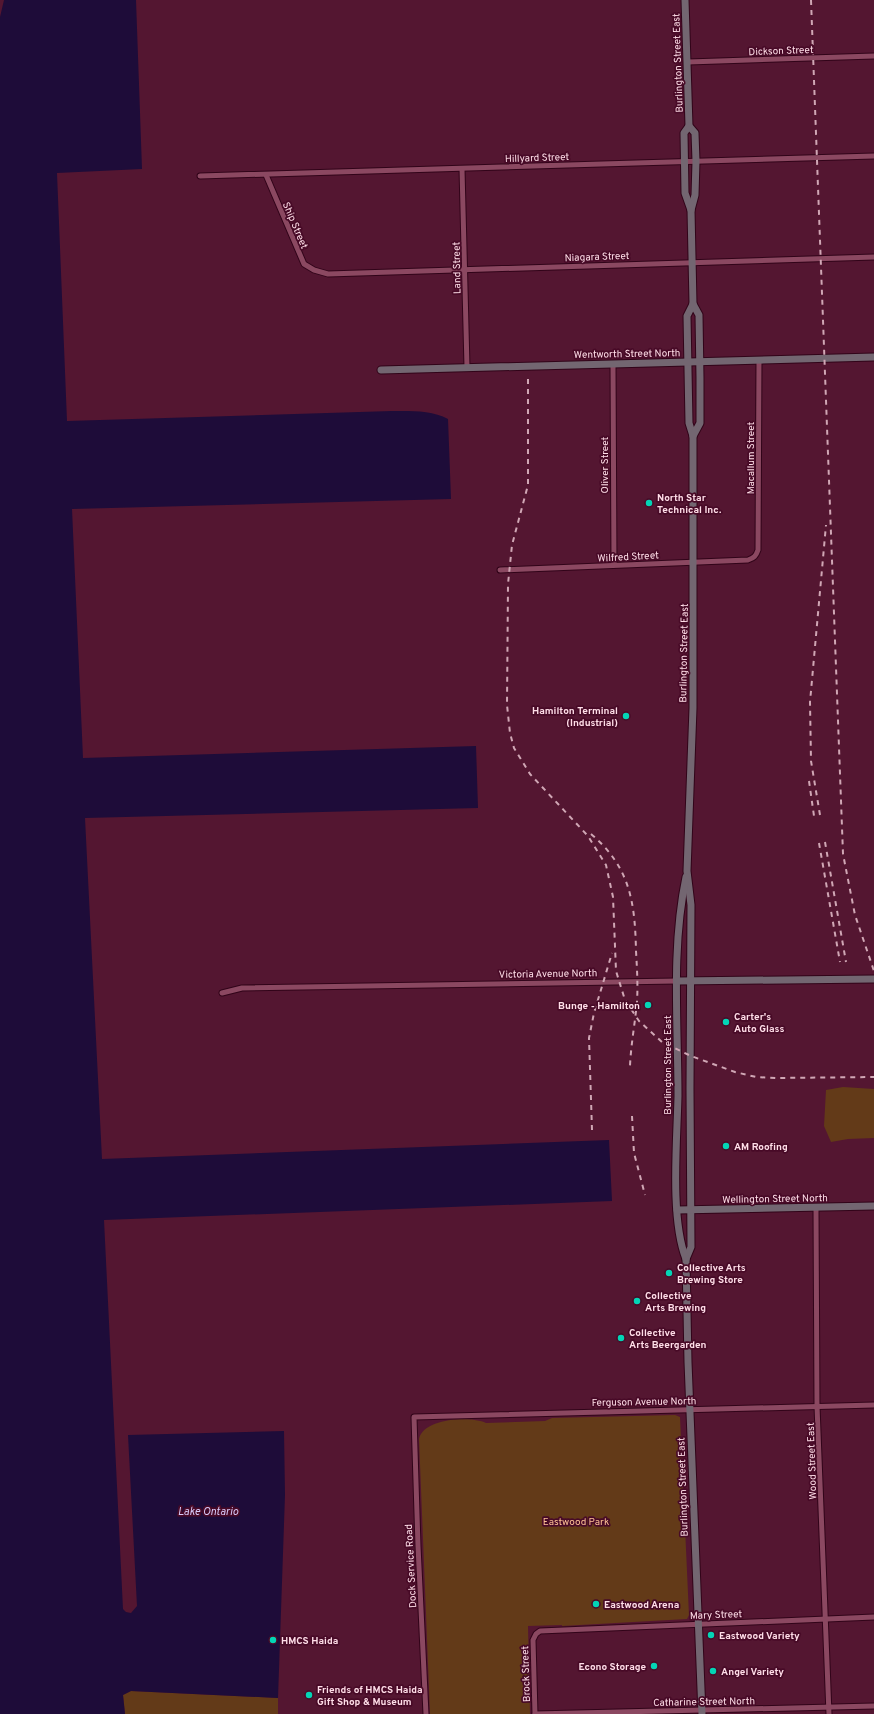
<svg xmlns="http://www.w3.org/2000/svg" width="874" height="1714" viewBox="0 0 874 1714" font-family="Overpass,sans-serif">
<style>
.green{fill:#633a18}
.water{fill:#1e0c39}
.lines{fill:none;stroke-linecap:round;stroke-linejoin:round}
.street-casing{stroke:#310419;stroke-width:7}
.secondary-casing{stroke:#310419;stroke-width:9}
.street{stroke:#8b4861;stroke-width:5}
.secondary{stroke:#736671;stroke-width:7}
.rail{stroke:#d0a7b5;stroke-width:2;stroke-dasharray:5 5;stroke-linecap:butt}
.poi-dot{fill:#03d5b6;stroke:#480a27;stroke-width:1.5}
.labels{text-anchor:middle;stroke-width:3.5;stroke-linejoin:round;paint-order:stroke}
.street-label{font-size:10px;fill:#ffdee8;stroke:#480a27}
.poi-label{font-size:10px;font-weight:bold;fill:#ffdee8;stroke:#480a27;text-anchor:start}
.park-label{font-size:10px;fill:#fec295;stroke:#480a27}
.water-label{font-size:11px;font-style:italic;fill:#d7cafa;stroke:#480a27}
</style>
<rect width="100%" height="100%" fill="#541631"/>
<g class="green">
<path d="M843,1087L874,1089V1138L848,1139L831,1142L824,1126L826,1090Z"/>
<path d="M675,1415L680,1417L689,1615L687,1619L562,1626V1625L528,1626L530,1714H430L419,1439C424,1418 470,1416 486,1423L545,1421L552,1418Z"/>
<path d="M131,1691L278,1698V1714H125L123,1695Z"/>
</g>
<path class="water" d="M4,0H136L142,169L57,173L67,421L392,411C410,411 432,410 448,419L451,499L72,509L83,758L476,746L478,808L85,818L102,1159L609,1140L612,1201L104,1220L123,1609L126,1612L131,1613L137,1606L128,1435L284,1431L285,1495L278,1698L131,1691L123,1695L125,1714H0V17Z"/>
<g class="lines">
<g class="street-casing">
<g id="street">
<path d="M688,62L874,56"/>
<path d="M462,169L467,367"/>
<path d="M266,175L304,264L314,270L328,274L874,257"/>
<path d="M200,176L874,156"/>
<path d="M613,364L614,565"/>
<path d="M500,570L748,560C754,558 756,556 758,550L759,360"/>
<path d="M222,993L242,988L677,981"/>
<path d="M816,1208L817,1406L829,1714"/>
<path d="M426,1714L418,1546L414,1417L874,1405"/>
<path d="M535,1714L533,1640L536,1634L540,1631L874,1617"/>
<path d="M535,1714L874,1706"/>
</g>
</g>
<g class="secondary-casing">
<g id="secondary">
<path d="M685,0L689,126L695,133L696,161L695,195L691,210L693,304L687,316L689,423L693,436V708L687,871L691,905L690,1089L691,1247L686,1259L688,1362L702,1714"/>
<path d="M689,126L684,133L685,193L691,210"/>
<path d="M693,304L699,315L700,378V423L693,436"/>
<path d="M381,370L874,357"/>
<path d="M686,877C671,949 678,1023 678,1096C677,1142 670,1218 686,1259"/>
<path d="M677,981L874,979"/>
<path d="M677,1210L874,1206"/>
</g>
</g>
<use href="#street" class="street"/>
<use href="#secondary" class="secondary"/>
<g class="rail">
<path d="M811,0L843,854L855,915L874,971"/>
<path d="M528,379V485L512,545L508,584L507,705L510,733L514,748L530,774L588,836L606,865L613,897L616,971L625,1000L639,1021L662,1042L691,1056L735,1072L756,1077L776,1078L874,1077"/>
<path d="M809,781L814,816"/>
<path d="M820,815L811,761L810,702L826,525"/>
<path d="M591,834C630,867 635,902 636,951C637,968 638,985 637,1002C635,1023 631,1044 630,1066"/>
<path d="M825,842L846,962"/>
<path d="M819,843L840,962"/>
<path d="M632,1116L634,1153L645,1195"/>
<path d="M592,1130L589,1038L594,1013L612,953"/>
</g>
</g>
<g class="poi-dot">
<circle cx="649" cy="503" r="4"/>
<circle cx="626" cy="716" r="4"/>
<circle cx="648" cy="1005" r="4"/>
<circle cx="726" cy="1022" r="4"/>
<circle cx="726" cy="1146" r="4"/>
<circle cx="669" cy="1273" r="4"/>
<circle cx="637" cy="1301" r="4"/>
<circle cx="621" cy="1338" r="4"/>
<circle cx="596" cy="1604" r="4"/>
<circle cx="711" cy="1635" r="4"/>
<circle cx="273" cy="1640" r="4"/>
<circle cx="654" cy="1666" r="4"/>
<circle cx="713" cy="1671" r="4"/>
<circle cx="309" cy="1695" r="4"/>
</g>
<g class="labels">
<g class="street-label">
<text transform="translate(781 50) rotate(-2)" y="4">Dickson Street</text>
<text transform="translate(677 63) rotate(-92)" y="4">Burlington Street East</text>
<text transform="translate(537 157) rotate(-2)" y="4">Hillyard Street</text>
<text transform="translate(296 225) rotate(67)" y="4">Ship Street</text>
<text transform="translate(597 256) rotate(-2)" y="4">Niagara Street</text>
<text transform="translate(456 268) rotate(-91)" y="4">Land Street</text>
<text transform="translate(627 353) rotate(-1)" y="4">Wentworth Street North</text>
<text transform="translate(750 458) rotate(-90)" y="4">Macallum Street</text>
<text transform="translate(604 465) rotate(-90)" y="4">Oliver Street</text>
<text transform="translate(628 556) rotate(-3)" y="4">Wilfred Street</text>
<text transform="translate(683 653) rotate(-89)" y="4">Burlington Street East</text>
<text transform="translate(548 973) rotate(-1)" y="4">Victoria Avenue North</text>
<text transform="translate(667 1065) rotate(-90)" y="4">Burlington Street East</text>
<text transform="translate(775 1198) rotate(-1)" y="4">Wellington Street North</text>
<text transform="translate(644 1401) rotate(-1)" y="4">Ferguson Avenue North</text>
<text transform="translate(811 1461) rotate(-92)" y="4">Wood Street East</text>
<text transform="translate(682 1487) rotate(-92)" y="4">Burlington Street East</text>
<text transform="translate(410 1566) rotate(-93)" y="4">Dock Service Road</text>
<text transform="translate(716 1614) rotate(-2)" y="4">Mary Street</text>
<text transform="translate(525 1674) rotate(-92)" y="4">Brock Street</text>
<text transform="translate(704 1701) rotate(-1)" y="4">Catharine Street North</text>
</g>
<g class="poi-label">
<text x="657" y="501">North Star<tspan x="657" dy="12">Technical Inc.</tspan></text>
<text x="618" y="714" text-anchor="end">Hamilton Terminal<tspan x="618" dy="12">(Industrial)</tspan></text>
<text x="640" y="1009" text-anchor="end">Bunge - Hamilton</text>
<text x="734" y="1020">Carter's<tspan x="734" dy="12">Auto Glass</tspan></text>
<text x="734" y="1150">AM Roofing</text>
<text x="677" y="1271">Collective Arts<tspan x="677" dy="12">Brewing Store</tspan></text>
<text x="645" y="1299">Collective<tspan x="645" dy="12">Arts Brewing</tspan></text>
<text x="629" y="1336">Collective<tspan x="629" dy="12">Arts Beergarden</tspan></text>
<text x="604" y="1608">Eastwood Arena</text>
<text x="719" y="1639">Eastwood Variety</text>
<text x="281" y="1644">HMCS Haida</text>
<text x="646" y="1670" text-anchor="end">Econo Storage</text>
<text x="721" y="1675">Angel Variety</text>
<text x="317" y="1693">Friends of HMCS Haida<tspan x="317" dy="12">Gift Shop &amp; Museum</tspan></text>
</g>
<g class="park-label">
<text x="576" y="1525">Eastwood Park</text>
</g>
<g class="water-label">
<text x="208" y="1515">Lake Ontario</text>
</g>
</g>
</svg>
